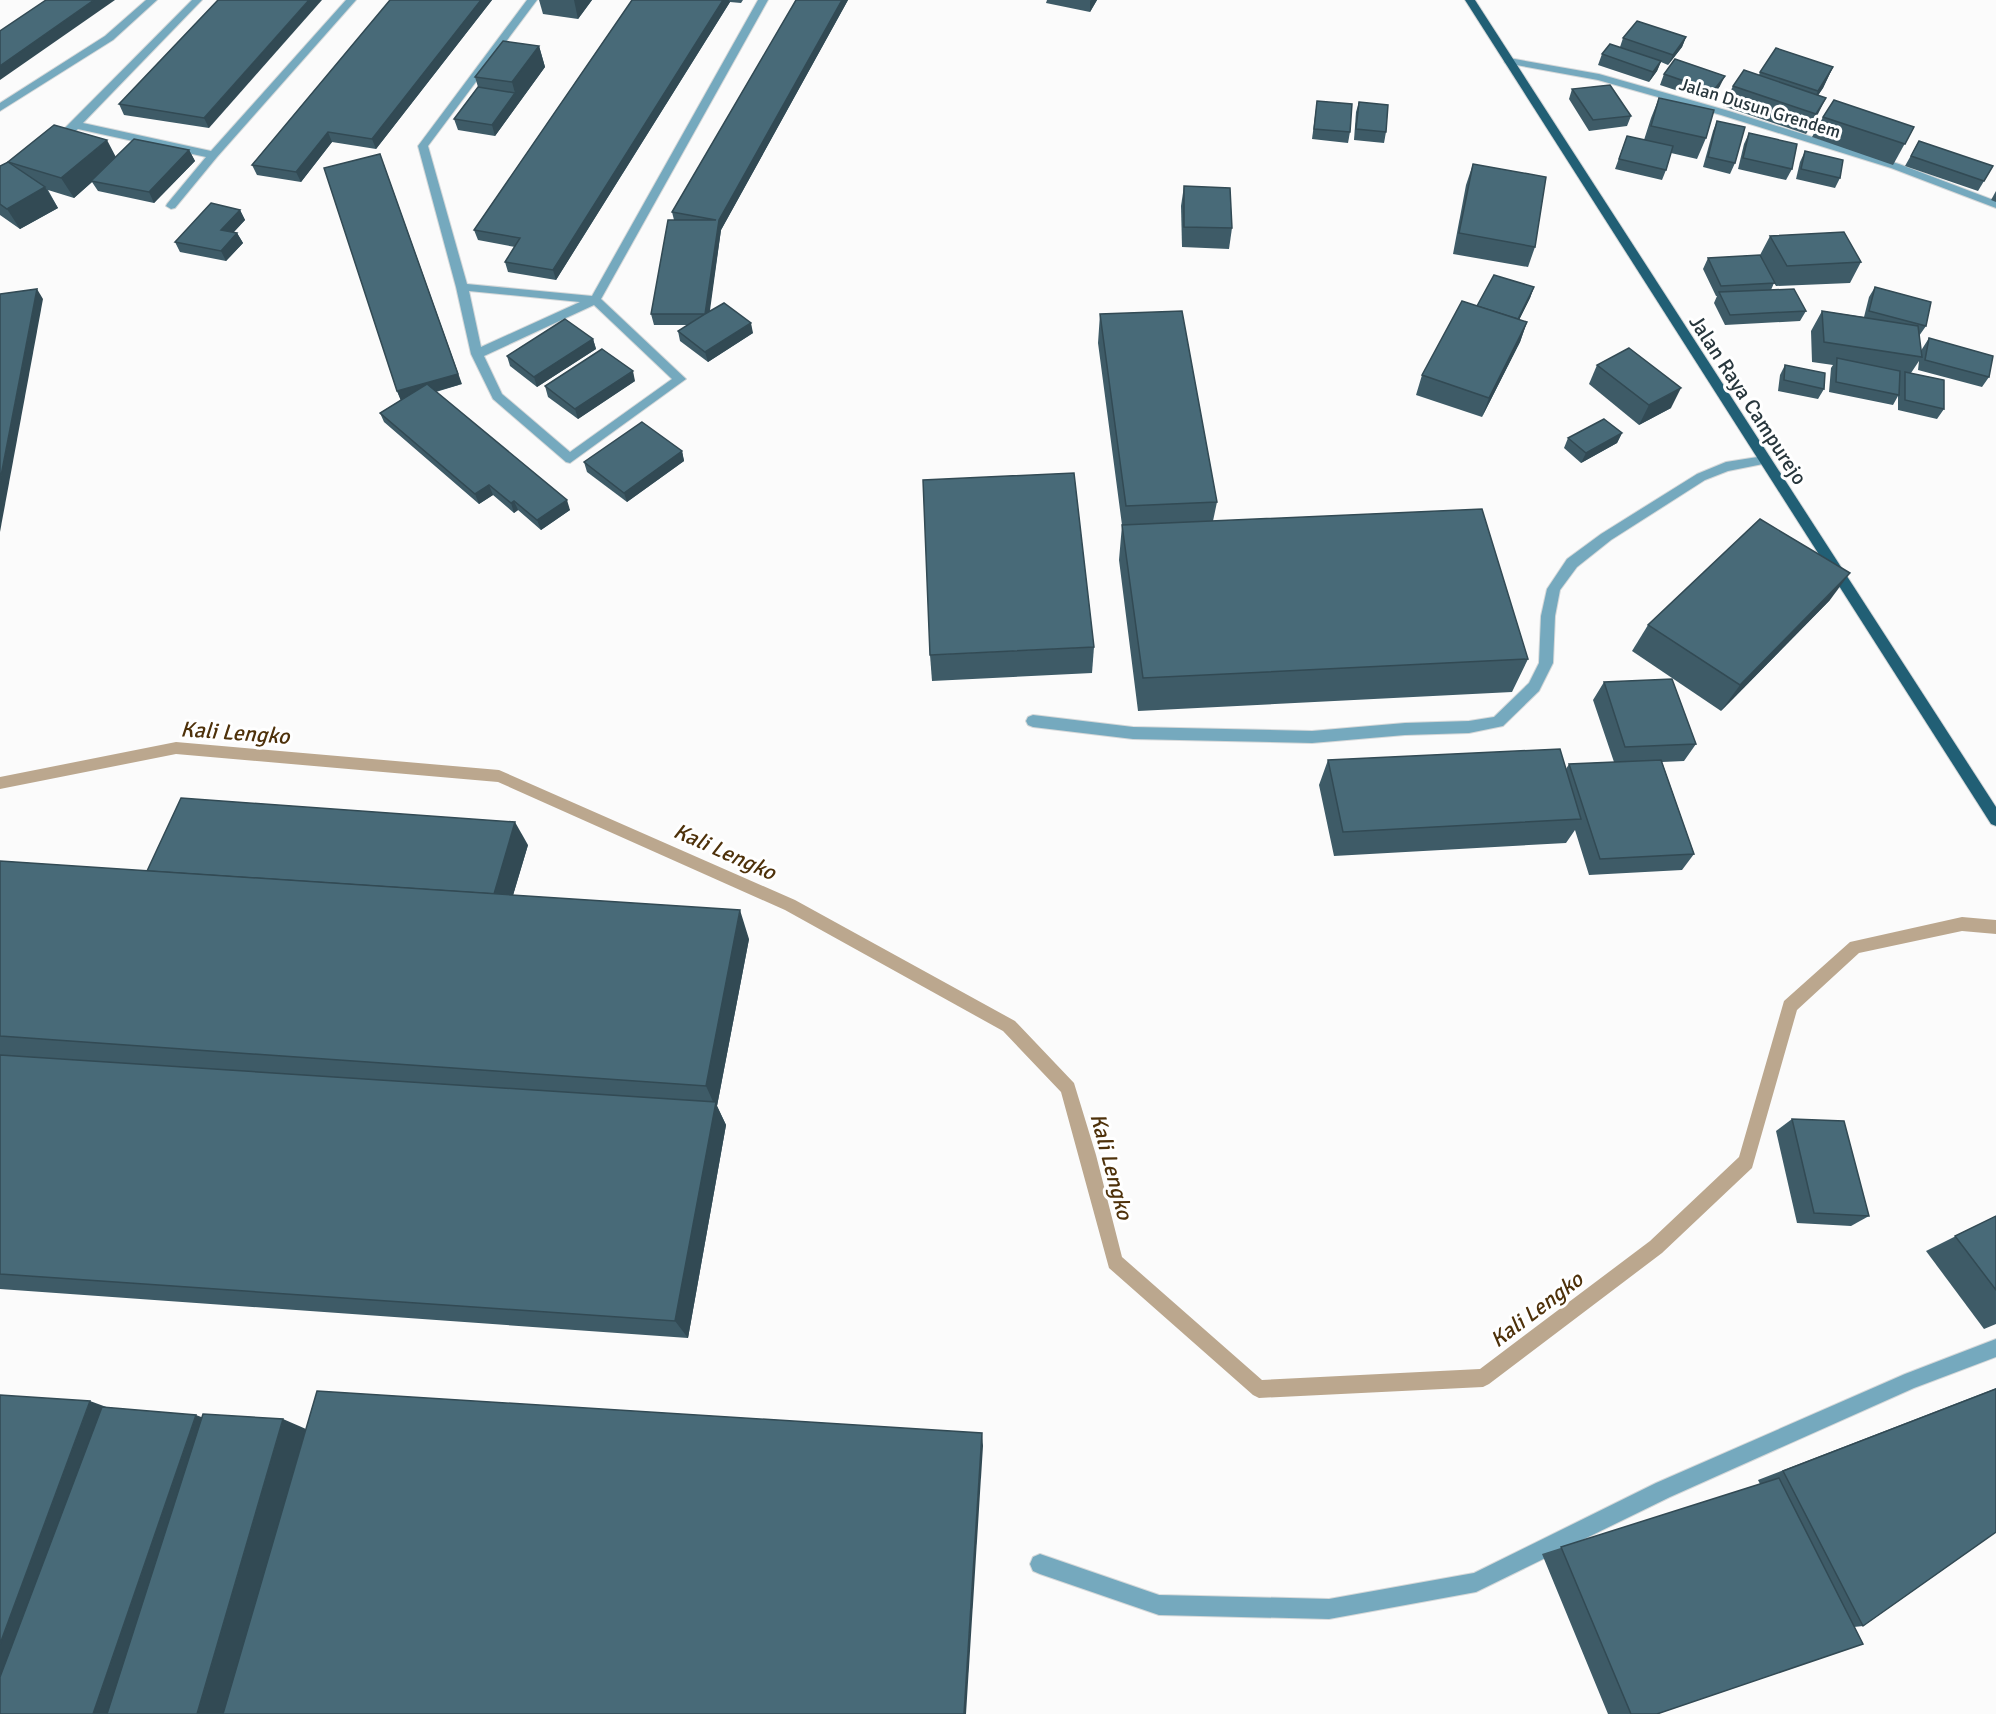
<svg xmlns="http://www.w3.org/2000/svg" width="1996" height="1714" viewBox="0 0 1996 1714" font-family="Signika,sans-serif">
<style>
.lines{fill:none;stroke-linecap:round;stroke-linejoin:round}
.stream{fill:#bba78e;fill-rule:evenodd}
.lane-casing{stroke:#d5d8d9;stroke-width:2}
.street-casing{stroke:#d5d8d9;stroke-width:2}
.primary-casing{stroke:#d5d8d9;stroke-width:2}
.lane{fill:#75a9be;fill-rule:evenodd}
.street{fill:#75a9be;fill-rule:evenodd}
.primary{fill:#215f75;fill-rule:evenodd}
.wall{fill:#3e5b67}
.shaded-wall{fill:#324a54}
.building{fill:#486a78;stroke:#324a54;stroke-width:1.5}
.labels{text-anchor:middle;stroke-width:6;stroke-linejoin:round;paint-order:stroke}
.far-street-label{font-size:18px;fill:#28373d;stroke:#fff}
.street-label{font-size:21px;fill:#28373d;stroke:#fff}
.water-label{font-size:22px;font-style:italic;fill:#4e310a;stroke:#fff}
</style>
<rect width="100%" height="100%" fill="#fbfbfb"/>
<g class="lines">
<path class="stream" d="M176,742L499,770L795,900L1015,1021L1074,1083L1096,1155L1122,1257L1262,1380L1480,1369L1650,1241L1739,1157L1784,1001L1850,942L1962,917L1996,920V934L1962,931L1859,953L1797,1010L1752,1168L1662,1253L1489,1384L1483,1387L1259,1398L1253,1395L1109,1268L1061,1092L1003,1031L785,910L498,782L176,754L0,789V777Z"/>
<g class="lane-casing">
<g id="lane">
<path d="M1764,456L1770,460L1768,463L1728,471L1705,480L1611,540L1577,567L1560,590L1555,616L1553,663L1539,691L1503,726L1469,733L1405,735L1312,743L1133,739L1033,727L1028,725L1026,721L1028,717L1033,715L1133,727L1312,731L1405,723L1469,721L1494,717L1529,683L1539,663L1541,616L1547,589L1567,559L1601,534L1697,474L1726,462Z"/>
<path d="M1996,1339V1357L1914,1388L1670,1497L1476,1592L1329,1619L1159,1615L1040,1574L1033,1571L1030,1564L1033,1557L1040,1554L1159,1595L1329,1599L1474,1573L1656,1483L1905,1374Z"/>
</g>
</g>
<g class="street-casing">
<g id="street">
<path d="M146,0H157L113,40L0,111V103L105,36Z"/>
<path d="M192,0H202L83,123L211,151L346,0H356L217,157L175,208L171,209L166,206L167,204L206,157L78,129L61,143H53L52,141Z"/>
<path d="M527,0H537L428,146L467,284L592,296L758,0H768L601,299L686,379L570,463L566,462L493,399L471,354L456,287L418,146ZM469,291L580,302L481,347ZM594,305L672,379L570,452L502,394L484,356Z"/>
<path d="M1509,58L1599,74L1729,111L1899,164L1996,201V208L1891,168L1721,115L1598,80L1505,63L1504,61Z"/>
</g>
</g>
<g class="primary-casing">
<path id="primary" d="M1465,0H1475L1996,807V826L1991,824Z"/>
</g>
<use href="#lane" class="lane"/>
<use href="#street" class="street"/>
<use href="#primary" class="primary"/>
</g>
<g class="wall">
<path d="M218,0L209,128L124,115L119,104Z"/>
<path d="M390,0H492L376,149L332,142L301,182L257,175L252,165Z"/>
<path d="M539,0H592L578,19L543,14Z"/>
<path d="M632,0H743L741,3L730,2L556,280L508,272L505,262L515,247L478,240L474,230Z"/>
<path d="M796,0H848L721,230L709,312L753,333L708,362L680,341L678,331L689,325H654L651,314L674,220L672,212Z"/>
<path d="M1047,0H1097L1090,12L1046,3Z"/>
<path d="M1686,37L1682,47L1668,65L1661,62L1657,71L1649,82L1598,65L1602,54L1620,47L1623,38Z"/>
<path d="M539,46L545,67L495,136L458,130L454,119L478,87L475,77Z"/>
<path d="M1833,67L1823,88L1818,95L1816,118L1806,134L1723,106L1733,86L1759,75L1760,72Z"/>
<path d="M1664,74L1720,86L1709,101L1660,85Z"/>
<path d="M1572,89L1631,116L1627,126L1589,131L1569,99Z"/>
<path d="M1659,98L1706,138L1697,159L1671,153L1666,170L1662,180L1615,169L1627,136L1644,140L1651,118Z"/>
<path d="M1317,101L1350,132L1348,143L1312,139Z"/>
<path d="M1359,102L1386,132L1384,143L1354,140L1356,112Z"/>
<path d="M1823,117L1914,127L1893,165L1812,137Z"/>
<path d="M1717,121L1735,163L1730,174L1703,167L1713,131Z"/>
<path d="M1749,133L1792,169L1786,180L1738,169L1744,144Z"/>
<path d="M1919,141L1984,181L1978,191L1905,166Z"/>
<path d="M189,150L195,161L154,203L98,191L92,182L74,198L48,190L58,208L20,229L0,215V166L8,162L116,157Z"/>
<path d="M1805,151L1840,178L1835,188L1796,179L1800,162Z"/>
<path d="M1473,164L1535,247L1528,267L1453,254L1466,185Z"/>
<path d="M1184,186L1232,228L1229,249L1182,247L1181,206Z"/>
<path d="M1996,191V202L1991,200Z"/>
<path d="M240,210L245,220L234,232L237,233L243,243L226,261L180,252L175,242Z"/>
<path d="M1770,236L1861,262L1850,283L1776,286L1774,283L1771,290L1806,311L1800,321L1725,325L1714,303L1717,296H1716L1703,269L1708,258L1760,255Z"/>
<path d="M1534,287L1530,298L1519,320L1527,322L1520,342L1482,417L1416,395L1422,375Z"/>
<path d="M1875,287L1926,326L1919,336L1921,351L1922,349L1929,338L1989,377L1982,387L1918,370L1919,361L1911,373L1944,409L1937,419L1898,410V396L1893,405L1829,392L1831,368L1833,365L1812,362L1811,331L1822,311L1864,317L1869,297Z"/>
<path d="M1100,314L1217,502L1213,521L1528,659L1512,692L1138,711L1119,560L1122,525L1098,343Z"/>
<path d="M593,339L596,349L537,387L510,366L507,356Z"/>
<path d="M1597,365L1671,408L1639,425L1589,384Z"/>
<path d="M1785,365L1824,389L1818,399L1778,391L1780,375Z"/>
<path d="M635,381L578,419L548,397L545,386Z"/>
<path d="M462,384L436,392L570,510L541,530L518,510L514,513L493,495L479,504L384,422L380,413L401,400L397,391Z"/>
<path d="M1622,433L1617,443L1581,463L1564,448L1568,438Z"/>
<path d="M682,451L684,461L627,502L587,472L584,462Z"/>
<path d="M1830,600L1721,711L1632,651L1648,625Z"/>
<path d="M1094,647L1092,673L932,681L930,655Z"/>
<path d="M1604,682L1696,744L1684,761L1662,762L1694,854L1682,870L1589,875L1575,830L1566,843L1334,856L1319,785L1328,760L1566,769L1569,764L1614,762L1593,700Z"/>
<path d="M528,845L513,895L749,939L717,1106L726,1125L688,1338L0,1289V861L147,871Z"/>
<path d="M1792,1119L1869,1216L1851,1226L1797,1223L1776,1131Z"/>
<path d="M1996,1216V1324L1984,1329L1926,1251Z"/>
<path d="M1996,1388V1532L1863,1626L1854,1627L1657,1714H1608L1542,1554L1760,1484L1758,1480Z"/>
</g>
<g class="shaded-wall">
<path d="M94,0H115L0,80V66Z"/>
<path d="M309,0H322L209,128L204,118Z"/>
<path d="M481,0H492L376,149L372,139Z"/>
<path d="M574,0H592L578,19Z"/>
<path d="M723,0H729L730,2L556,280L553,270Z"/>
<path d="M842,0H848L721,230L708,325L705,314L719,220Z"/>
<path d="M1091,0H1097L1090,12V1Z"/>
<path d="M1686,37L1682,47L1668,65L1673,55Z"/>
<path d="M539,46L545,67L495,136L492,125L515,93L512,82Z"/>
<path d="M1661,61L1657,71L1649,82L1653,72Z"/>
<path d="M1833,67L1823,88L1808,111L1818,91Z"/>
<path d="M1725,76L1720,86L1709,101L1713,91Z"/>
<path d="M1826,98L1816,118L1806,134L1816,114Z"/>
<path d="M328,132L332,142L301,182L296,172Z"/>
<path d="M107,140L118,161L91,181L92,182L74,198L61,178Z"/>
<path d="M189,150L195,161L154,203L149,192Z"/>
<path d="M384,165L462,384L401,401L397,391Z"/>
<path d="M45,187L58,208L20,229L7,209Z"/>
<path d="M240,210L245,220L226,240L221,230Z"/>
<path d="M237,233L243,243L226,261L221,251Z"/>
<path d="M1534,287L1530,298L1512,334L1516,324Z"/>
<path d="M37,289L43,299L0,532V481Z"/>
<path d="M1527,322L1520,342L1482,417L1489,398Z"/>
<path d="M751,323L753,333L708,362L705,352Z"/>
<path d="M593,339L596,349L537,387L534,377Z"/>
<path d="M633,371L635,381L578,419L575,409Z"/>
<path d="M1681,388L1671,408L1639,425L1649,405Z"/>
<path d="M1622,433L1617,443L1581,463L1586,453Z"/>
<path d="M682,451L684,461L627,502L624,493Z"/>
<path d="M489,485L493,495L479,504L475,494Z"/>
<path d="M567,500L570,510L541,530L537,520Z"/>
<path d="M514,501L518,510L514,513L511,503Z"/>
<path d="M1850,573L1830,600L1721,711L1740,685Z"/>
<path d="M515,822L528,845L506,919L493,896Z"/>
<path d="M740,910L749,939L717,1106L726,1125L688,1338L675,1321L715,1106L706,1086Z"/>
<path d="M90,1401L120,1412L0,1714V1644Z"/>
<path d="M196,1415L222,1425L125,1714H93Z"/>
<path d="M283,1419L306,1429L225,1714H197Z"/>
<path d="M982,1433L983,1446L966,1714H964Z"/>
</g>
<g class="building">
<path d="M46,0H94L0,66V31Z"/>
<path d="M218,0H309L204,118L119,104Z"/>
<path d="M390,0H481L372,139L328,132L296,172L252,165Z"/>
<path d="M632,0H723L553,270L505,262L520,238L474,230Z"/>
<path d="M796,0H842L719,220L705,314L724,303L751,323L705,352L678,331L705,314H651L668,220H716L672,212Z"/>
<path d="M1637,21L1686,37L1673,55L1623,38Z"/>
<path d="M503,41L539,46L512,82L475,77Z"/>
<path d="M1610,44L1661,61L1653,72L1602,54Z"/>
<path d="M1776,48L1833,67L1818,91L1760,72Z"/>
<path d="M1675,59L1725,76L1713,91L1664,74Z"/>
<path d="M1744,70L1826,98L1816,114L1733,86Z"/>
<path d="M1610,85L1631,116L1593,120L1572,89Z"/>
<path d="M478,87L515,93L492,125L454,119Z"/>
<path d="M1659,98L1714,110L1706,138L1651,126Z"/>
<path d="M1834,100L1914,127L1905,144L1823,117Z"/>
<path d="M1317,101L1352,104L1350,132L1314,129Z"/>
<path d="M1359,102L1388,105L1386,132L1356,129Z"/>
<path d="M1717,121L1745,127L1735,163L1708,157Z"/>
<path d="M54,125L107,140L61,178L8,162Z"/>
<path d="M1749,133L1797,144L1792,169L1743,158Z"/>
<path d="M1627,136L1673,146L1666,170L1619,159Z"/>
<path d="M134,139L189,150L149,192L91,181Z"/>
<path d="M1919,141L1993,166L1984,181L1911,156Z"/>
<path d="M1805,151L1843,160L1840,178L1801,169Z"/>
<path d="M380,154L458,374L397,391L324,168Z"/>
<path d="M8,162L45,187L7,209L0,204V166Z"/>
<path d="M1473,164L1546,177L1535,247L1459,233Z"/>
<path d="M1184,186L1230,188L1232,228L1184,227Z"/>
<path d="M211,203L240,210L221,230L237,233L221,251L175,242Z"/>
<path d="M1844,232L1861,262L1787,266L1770,236Z"/>
<path d="M1760,255L1775,283L1721,286L1708,258Z"/>
<path d="M1494,275L1534,287L1518,319L1477,306Z"/>
<path d="M1875,287L1931,302L1926,326L1869,311Z"/>
<path d="M37,289L0,481V294Z"/>
<path d="M1794,289L1806,311L1730,315L1719,292Z"/>
<path d="M1462,301L1527,322L1489,398L1422,375Z"/>
<path d="M1182,311L1217,502L1126,506L1100,314Z"/>
<path d="M1822,311L1918,326L1922,357L1824,342Z"/>
<path d="M565,319L593,339L534,377L507,356Z"/>
<path d="M1929,338L1993,356L1989,377L1925,360Z"/>
<path d="M1629,348L1681,388L1649,405L1597,365Z"/>
<path d="M602,349L633,371L575,409L545,386Z"/>
<path d="M1837,358L1900,371L1899,395L1836,382Z"/>
<path d="M1785,365L1825,373L1824,389L1784,380Z"/>
<path d="M1905,372L1944,380V409L1905,400Z"/>
<path d="M427,384L567,500L537,520L514,501L511,503L489,485L475,494L380,413Z"/>
<path d="M1604,419L1622,433L1586,453L1568,438Z"/>
<path d="M642,422L682,451L624,493L584,462Z"/>
<path d="M1074,473L1094,647L930,655L923,480Z"/>
<path d="M1482,509L1528,659L1143,678L1122,525Z"/>
<path d="M1760,519L1850,573L1740,685L1648,625Z"/>
<path d="M1672,679L1696,744L1625,747L1604,682Z"/>
<path d="M1560,749L1581,819L1343,832L1328,760Z"/>
<path d="M1661,760L1694,854L1600,859L1569,764Z"/>
<path d="M181,798L515,822L494,894L147,871Z"/>
<path d="M0,861L740,910L706,1086L0,1036Z"/>
<path d="M0,1055L716,1102L675,1321L0,1274Z"/>
<path d="M1792,1119L1844,1121L1869,1216L1814,1213Z"/>
<path d="M1996,1216V1290L1955,1236Z"/>
<path d="M1996,1389V1532L1863,1626L1783,1471Z"/>
<path d="M317,1391L982,1433L964,1714H223Z"/>
<path d="M0,1395L90,1401L0,1644Z"/>
<path d="M102,1407L196,1415L93,1714H0V1677Z"/>
<path d="M203,1414L283,1419L197,1714H107Z"/>
<path d="M1779,1478L1863,1644L1657,1714H1631L1561,1547Z"/>
</g>
<g class="labels">
<g class="far-street-label">
<text transform="translate(1760 108) rotate(17)" y="6">Jalan Dusun Grendem</text>
</g>
<g class="street-label">
<text transform="translate(1748 400) rotate(57)" y="7">Jalan Raya Campurejo</text>
</g>
<g class="water-label">
<text transform="translate(235 732) rotate(4)" y="8">Kali Lengko</text>
<text transform="translate(725 851) rotate(24)" y="8">Kali Lengko</text>
<text transform="translate(1112 1166) rotate(75)" y="8">Kali Lengko</text>
<text transform="translate(1536 1309) rotate(-37)" y="8">Kali Lengko</text>
</g>
</g>
</svg>
